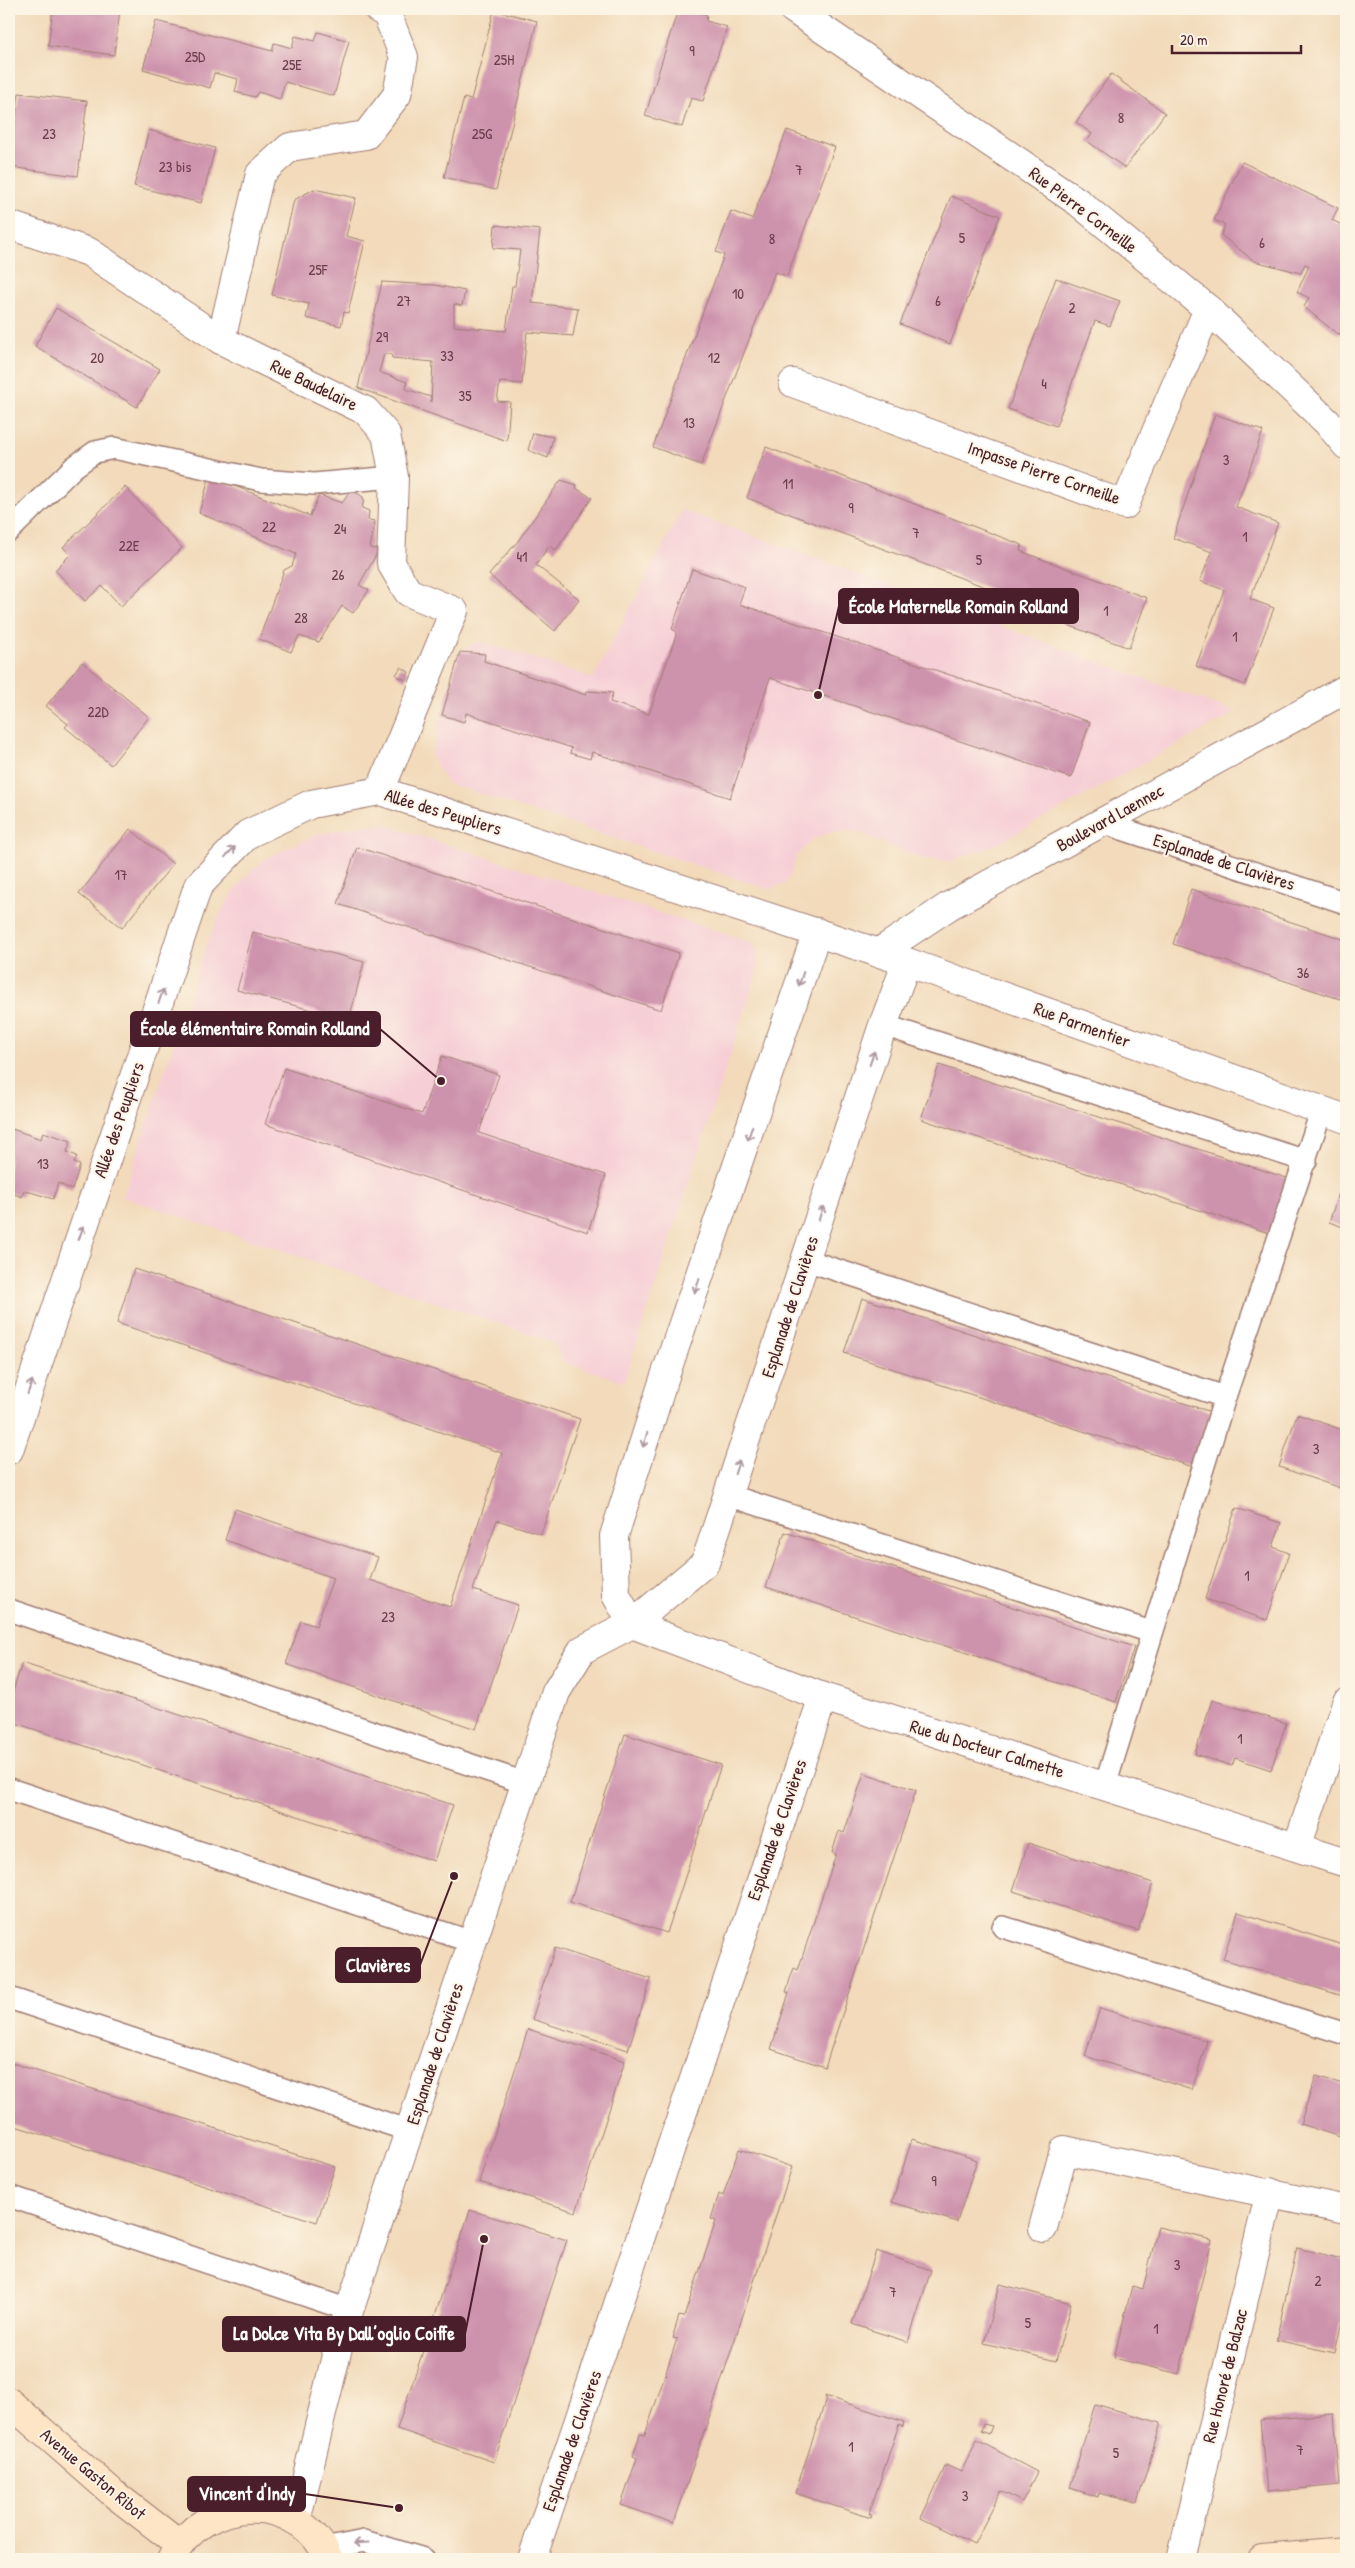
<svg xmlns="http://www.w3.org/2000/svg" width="1355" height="2568" viewBox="0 0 1355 2568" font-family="'Patrick Hand',sans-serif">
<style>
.built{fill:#f6cfd6}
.building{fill:#cd92ac;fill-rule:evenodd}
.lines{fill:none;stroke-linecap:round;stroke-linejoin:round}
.lane-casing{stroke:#9e7c72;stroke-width:24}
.street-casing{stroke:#9e7c72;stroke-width:30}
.secondary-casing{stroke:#9e7c72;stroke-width:30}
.lane{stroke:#fff;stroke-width:21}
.street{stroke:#fff;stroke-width:28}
.secondary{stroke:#fde5c5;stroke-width:28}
.oneway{stroke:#ae9aa0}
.labels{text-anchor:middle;stroke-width:4;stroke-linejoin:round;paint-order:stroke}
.number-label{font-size:15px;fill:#6b3c4b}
.street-label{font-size:18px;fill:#4a1f2b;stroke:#fcf5e5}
.leader{fill:none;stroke:#4a1f2b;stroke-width:2}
.callout-dot{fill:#4a1f2b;stroke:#fcf5e5;stroke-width:2}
.callout{fill:#4a1f2b;stroke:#4a1f2b;stroke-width:2}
.callout-label{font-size:19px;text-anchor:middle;font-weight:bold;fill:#fff}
</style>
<rect width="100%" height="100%" fill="#fcf5e5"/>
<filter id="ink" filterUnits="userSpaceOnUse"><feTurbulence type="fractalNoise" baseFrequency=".02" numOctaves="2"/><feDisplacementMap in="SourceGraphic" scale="10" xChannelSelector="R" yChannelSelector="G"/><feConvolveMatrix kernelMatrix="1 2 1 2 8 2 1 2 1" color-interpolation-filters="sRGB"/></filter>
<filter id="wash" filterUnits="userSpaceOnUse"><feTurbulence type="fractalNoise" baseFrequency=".0096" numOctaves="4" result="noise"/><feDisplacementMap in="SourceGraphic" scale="20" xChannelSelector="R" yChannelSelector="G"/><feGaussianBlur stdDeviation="1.12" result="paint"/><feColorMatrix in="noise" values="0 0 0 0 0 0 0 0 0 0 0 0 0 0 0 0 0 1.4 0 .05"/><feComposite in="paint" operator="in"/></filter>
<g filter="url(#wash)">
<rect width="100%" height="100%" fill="#f2daba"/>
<g class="built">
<path d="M682,510L1236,712L993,846L950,861L923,859L858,832L836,831L814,838L796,856L791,874L785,884L768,889L447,783L431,755L459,652L480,641L593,678Z"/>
<path d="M386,825L732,936L751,943L757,951L759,966L624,1382L562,1361L554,1342L123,1197L206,946L220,914L234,891L252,870L269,857L316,835L358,826Z"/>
</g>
<g id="blocks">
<g class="building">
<path d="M53,9L120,11L114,55L48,46Z"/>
<path d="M678,9H689L707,15L706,21L727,27L703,101L691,98L682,127L645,116Z"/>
<path d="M494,10L537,21L496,190L444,177L464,98L471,100Z"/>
<path d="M156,21L272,51L274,43L292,48L295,36L315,41L318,32L349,41L334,96L285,82L280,99L258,92L255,97L235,92L238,79L214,73L210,88L143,69Z"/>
<path d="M1111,74L1165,113L1125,168L1087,141L1092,134L1076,122Z"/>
<path d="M19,93L87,101L78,176L9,167Z"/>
<path d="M149,130L215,148L201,203L134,186Z"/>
<path d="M787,130L835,147L787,276L775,272L701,465L653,447L724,255L716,252L731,211L752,219Z"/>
<path d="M1242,162L1338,208L1332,220L1346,227V335L1336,333L1304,307L1309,298L1297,292L1309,266L1305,264L1301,273L1254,261L1221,235L1225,225L1214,220Z"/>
<path d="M314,189L356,198L346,236L365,241L348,313L344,312L341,326L306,318L309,304L272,295L294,200Z"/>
<path d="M951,196L1000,216L950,344L900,324Z"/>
<path d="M495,225L540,230L532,303L578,308L573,336L527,332L522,384L500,382L497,401L510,402L507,441L358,388L382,282L435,285L465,291L462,306L454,304V326L506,331L512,286H515L520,250L493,248ZM384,354H391L392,358L433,362L431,402V397L406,389L407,382L379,372Z"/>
<path d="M1056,278L1120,301L1110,326L1095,321L1056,426L1008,409Z"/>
<path d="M56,308L160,369L137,407L35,346Z"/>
<path d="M1215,414L1263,431L1236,507L1278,523L1250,599L1274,608L1245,685L1196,666L1224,590L1200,581L1212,552L1173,538Z"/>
<path d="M533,433L553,437L548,458L528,450Z"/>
<path d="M766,447L1022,545L1020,551L1147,598L1129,648L1001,600L1004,594L747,498Z"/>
<path d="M209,479L222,481L310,516L319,495L342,503L350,492L357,493L363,497L364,500L362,508L369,511L368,520L375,521L370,548L377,549L376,555L359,585L369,590L353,613L342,606L319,642L299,636L291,652L259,639L284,570L292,566L296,554L199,513Z"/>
<path d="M561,480L577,485L576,488L592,498L556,550L549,546L536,565L579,599L555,631L489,575L518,541Z"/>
<path d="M125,487L182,548L121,606L102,586L85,601L55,570L70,555L63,547Z"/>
<path d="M692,569L745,587L739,604L1090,722L1071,778L770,678L730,798L592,752L590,759L570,753L572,748L466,713L464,722L442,715L460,652L485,654L484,661L586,695L587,691L613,693L610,702L649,714L677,632L672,629Z"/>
<path d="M82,662L149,717L111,765L65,727L68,724L46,706Z"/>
<path d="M401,667L409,672L405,680L396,675Z"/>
<path d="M130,829L173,864L122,928L79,894Z"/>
<path d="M357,847L679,953L661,1010L338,904Z"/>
<path d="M1191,889L1346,940V1001L1173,944Z"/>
<path d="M253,932L364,962L349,1020L237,990Z"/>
<path d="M442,1056L499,1075L479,1133L606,1175L588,1232L265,1124L284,1068L422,1114Z"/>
<path d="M939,1065L1290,1179L1272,1234L921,1119Z"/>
<path d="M9,1128L41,1139L43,1132L71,1141L67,1152L77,1156L74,1163L80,1165L72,1190L58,1183L53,1199L24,1190L22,1197L9,1192Z"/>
<path d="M1346,1173V1228L1329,1222Z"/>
<path d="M134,1269L580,1419L541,1534L497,1520L473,1590L518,1605L476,1729L286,1664L301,1621L316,1626L333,1578L225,1540L235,1509L378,1557L370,1580L450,1607L502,1453L117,1323Z"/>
<path d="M862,1298L1211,1412L1193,1467L844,1353Z"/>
<path d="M1297,1414L1346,1431V1490L1279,1467Z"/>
<path d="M1236,1508L1281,1523L1273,1547L1289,1553L1267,1620L1205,1599Z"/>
<path d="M785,1532L1134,1647L1116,1702L766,1587Z"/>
<path d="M22,1663L453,1805L434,1861L9,1721V1704Z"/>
<path d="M1212,1700L1286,1723L1271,1770L1235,1758L1232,1766L1195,1754Z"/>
<path d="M625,1734L721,1765L667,1933L570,1902Z"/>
<path d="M864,1773L916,1790L825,2067L771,2049L789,1993L786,1992L790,1979L794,1968L798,1970L836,1854L832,1853L839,1831L844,1833Z"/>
<path d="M1028,1843L1153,1883L1138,1931L1013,1891Z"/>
<path d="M1238,1912L1346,1946V1997L1223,1959Z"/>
<path d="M555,1948L651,1979L628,2050L532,2019Z"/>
<path d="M1100,2008L1207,2041L1192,2090L1085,2056Z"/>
<path d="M528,2029L625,2061L576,2212L479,2182Z"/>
<path d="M9,2062L335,2167L317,2222L9,2124Z"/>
<path d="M1316,2076L1346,2085V2139L1300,2124Z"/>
<path d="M912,2139L977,2160L957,2222L892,2202Z"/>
<path d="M739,2149L792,2167L674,2523L621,2505L637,2458L633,2456L640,2434L645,2435L677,2339L672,2338L676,2326L679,2316L684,2317L716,2221L711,2219L719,2194L723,2196Z"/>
<path d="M470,2210L567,2240L494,2462L397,2429Z"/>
<path d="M1158,2227L1212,2240L1179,2374L1114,2358L1132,2286L1143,2289Z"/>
<path d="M1297,2248L1346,2260V2301L1335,2353L1276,2340Z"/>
<path d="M876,2251L931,2270L908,2342L852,2324Z"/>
<path d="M1000,2284L1071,2303L1056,2361L984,2343Z"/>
<path d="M825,2396L904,2422L903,2427L899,2424L869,2514L872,2515L871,2518L795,2493L826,2399Z"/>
<path d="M1095,2404L1161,2423L1137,2503L1099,2493L1098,2497L1070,2488Z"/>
<path d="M1334,2414L1340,2485L1267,2492L1260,2420Z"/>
<path d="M983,2424L992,2426L989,2434L981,2431Z"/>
<path d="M977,2440L1037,2472L1022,2502L1001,2491L974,2544L921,2518L946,2465L961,2472Z"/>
</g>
</g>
</g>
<g filter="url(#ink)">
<use href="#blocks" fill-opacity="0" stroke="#9e7c72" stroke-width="1"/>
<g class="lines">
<g class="lane-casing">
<g id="lane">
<path d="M9,531L74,467L95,452L114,448L261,480L314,484L394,477"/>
<path d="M1101,822L1346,903"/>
<path d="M883,1025L1306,1161"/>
<path d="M806,1260L1225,1397"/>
<path d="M728,1495L1151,1632"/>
<path d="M9,1610L525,1783"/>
<path d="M1105,1786L1225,1397L1321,1112"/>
<path d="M9,1789L472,1942"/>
<path d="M1003,1927L1346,2034"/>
<path d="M9,1998L410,2131"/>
<path d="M9,2196L349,2310"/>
<path d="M324,2549L364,2541L424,2559"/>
</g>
</g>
<g class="street-casing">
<g id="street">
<path d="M793,9L1078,202L1208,309L1327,422L1346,445"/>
<path d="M9,225L89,252L221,340L366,411L386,434L394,477L391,563L408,592L454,611L380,791"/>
<path d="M221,340L260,174L290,147L366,135L397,95L404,57L387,14L378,9"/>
<path d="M793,383L1125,505L1208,309"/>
<path d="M878,953L949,906L1346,689"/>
<path d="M9,1450L198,886L248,834L311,804L380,791L907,962L1346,1119"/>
<path d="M632,1624L823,1697L1346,1863"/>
<path d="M632,1624L616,1595L614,1536L663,1382L817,932"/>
<path d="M1297,1847L1346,1703"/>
<path d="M1043,2228L1064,2150L1346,2210"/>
<path d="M296,2521L341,2335L556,1692L582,1650L632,1624L705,1563L883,1025L907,962"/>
<path d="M532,2559L823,1697"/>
<path d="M1181,2559L1270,2192"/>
</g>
</g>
<g class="secondary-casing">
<g id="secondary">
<path d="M9,2402L114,2494L179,2544"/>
<path d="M171,2559C204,2494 298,2490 329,2559"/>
<path d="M1262,2559L1346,2552"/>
</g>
</g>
<use href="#lane" class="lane"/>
<use href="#street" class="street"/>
<use href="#secondary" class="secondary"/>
</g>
<defs><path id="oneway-shaft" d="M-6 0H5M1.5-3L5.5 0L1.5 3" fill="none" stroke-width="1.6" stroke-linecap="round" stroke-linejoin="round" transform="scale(1.25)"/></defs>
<g class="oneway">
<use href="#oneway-shaft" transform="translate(230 852) rotate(-46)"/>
<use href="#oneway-shaft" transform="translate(801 979) rotate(108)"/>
<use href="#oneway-shaft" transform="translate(161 996) rotate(-71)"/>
<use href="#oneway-shaft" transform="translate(872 1058) rotate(-72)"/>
<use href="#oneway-shaft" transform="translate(750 1133) rotate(108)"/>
<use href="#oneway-shaft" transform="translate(821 1213) rotate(-72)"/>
<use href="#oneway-shaft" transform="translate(81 1233) rotate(-71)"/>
<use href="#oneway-shaft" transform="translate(697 1286) rotate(109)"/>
<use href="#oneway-shaft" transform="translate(30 1387) rotate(-71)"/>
<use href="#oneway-shaft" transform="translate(645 1440) rotate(107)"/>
<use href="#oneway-shaft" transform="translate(737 1467) rotate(-72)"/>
<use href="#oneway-shaft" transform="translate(361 2543) rotate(177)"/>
</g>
</g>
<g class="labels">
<g class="number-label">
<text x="692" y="56">9</text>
<text x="195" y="62">25D</text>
<text x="504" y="65">25H</text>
<text x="292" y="70">25E</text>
<text x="1121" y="123">8</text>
<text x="49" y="139">23</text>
<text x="482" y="139">25G</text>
<text x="175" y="172">23 bis</text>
<text x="799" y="175">7</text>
<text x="962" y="243">5</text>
<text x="772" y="244">8</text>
<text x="1262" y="248">6</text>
<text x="318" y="275">25F</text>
<text x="738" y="299">10</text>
<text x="404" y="306">27</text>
<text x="938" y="306">6</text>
<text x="1072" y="313">2</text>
<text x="382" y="342">29</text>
<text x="447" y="361">33</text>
<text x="97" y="363">20</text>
<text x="714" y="363">12</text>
<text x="1044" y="389">4</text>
<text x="465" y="401">35</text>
<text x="689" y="428">13</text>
<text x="1226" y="465">3</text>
<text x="788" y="489">11</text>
<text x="851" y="513">9</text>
<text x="269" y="532">22</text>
<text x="340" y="534">24</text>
<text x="916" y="538">7</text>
<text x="1245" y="542">1</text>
<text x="129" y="551">22E</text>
<text x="522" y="562">41</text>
<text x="979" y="565">5</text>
<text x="338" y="580">26</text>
<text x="1106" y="616">1</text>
<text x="301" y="623">28</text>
<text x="1235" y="642">1</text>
<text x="98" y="717">22D</text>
<text x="121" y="880">17</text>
<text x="1303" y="978">36</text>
<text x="43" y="1169">13</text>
<text x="1316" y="1454">3</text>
<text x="1247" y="1581">1</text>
<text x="388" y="1622">23</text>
<text x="1240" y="1744">1</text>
<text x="934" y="2186">9</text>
<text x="1177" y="2270">3</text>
<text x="1318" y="2286">2</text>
<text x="893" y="2297">7</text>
<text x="1028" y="2328">5</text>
<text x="1156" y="2334">1</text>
<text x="851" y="2452">1</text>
<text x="1300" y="2455">7</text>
<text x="1116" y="2458">5</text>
<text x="965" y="2501">3</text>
</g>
<g class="street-label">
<text transform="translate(1083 210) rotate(37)" y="6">Rue Pierre Corneille</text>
<text transform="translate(314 385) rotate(26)" y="6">Rue Baudelaire</text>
<text transform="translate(1044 473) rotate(19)" y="6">Impasse Pierre Corneille</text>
<text transform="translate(443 812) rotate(17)" y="6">Allée des Peupliers</text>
<text transform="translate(1110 818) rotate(-29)" y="6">Boulevard Laennec</text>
<text transform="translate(1224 862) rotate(18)" y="6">Esplanade de Clavières</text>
<text transform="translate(1082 1025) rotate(20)" y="6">Rue Parmentier</text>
<text transform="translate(119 1120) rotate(-71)" y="6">Allée des Peupliers</text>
<text transform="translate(790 1307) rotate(-72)" y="6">Esplanade de Clavières</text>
<text transform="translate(987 1749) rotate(17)" y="6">Rue du Docteur Calmette</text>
<text transform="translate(777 1830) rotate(-71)" y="6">Esplanade de Clavières</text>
<text transform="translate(435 2054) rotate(-72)" y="6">Esplanade de Clavières</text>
<text transform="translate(1225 2376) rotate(-76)" y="6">Rue Honoré de Balzac</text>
<text transform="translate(572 2441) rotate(-71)" y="6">Esplanade de Clavières</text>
<text transform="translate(93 2474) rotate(40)" y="6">Avenue Gaston Ribot</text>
</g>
</g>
<path class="leader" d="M818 695L839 606M441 1081L380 1029M454 1876L420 1965M484 2239L465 2334M399 2508L305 2494"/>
<g class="callout-dot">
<circle cx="818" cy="695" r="5"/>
<circle cx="441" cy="1081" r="5"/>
<circle cx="454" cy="1876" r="5"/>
<circle cx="484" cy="2239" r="5"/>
<circle cx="399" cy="2508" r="5"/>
</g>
<g class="callout">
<rect x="839" y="589" width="239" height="34" rx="5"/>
<rect x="131" y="1012" width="249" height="34" rx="5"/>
<rect x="336" y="1948" width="84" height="34" rx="5"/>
<rect x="223" y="2317" width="242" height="34" rx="5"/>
<rect x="188" y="2477" width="117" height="34" rx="5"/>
</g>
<g class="callout-label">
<text x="958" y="613">École Maternelle Romain Rolland</text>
<text x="255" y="1035">École élémentaire Romain Rolland</text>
<text x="378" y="1972">Clavières</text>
<text x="344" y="2340">La Dolce Vita By Dall’oglio Coiffe</text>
<text x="247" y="2500">Vincent d'Indy</text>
</g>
<rect width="1355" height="2568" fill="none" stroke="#fcf5e5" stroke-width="30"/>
<path d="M1172 45v8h129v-8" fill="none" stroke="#4a1f2b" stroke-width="2.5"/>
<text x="1180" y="45" font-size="15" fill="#4a1f2b" stroke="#fcf5e5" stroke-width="4" paint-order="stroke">20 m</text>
</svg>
